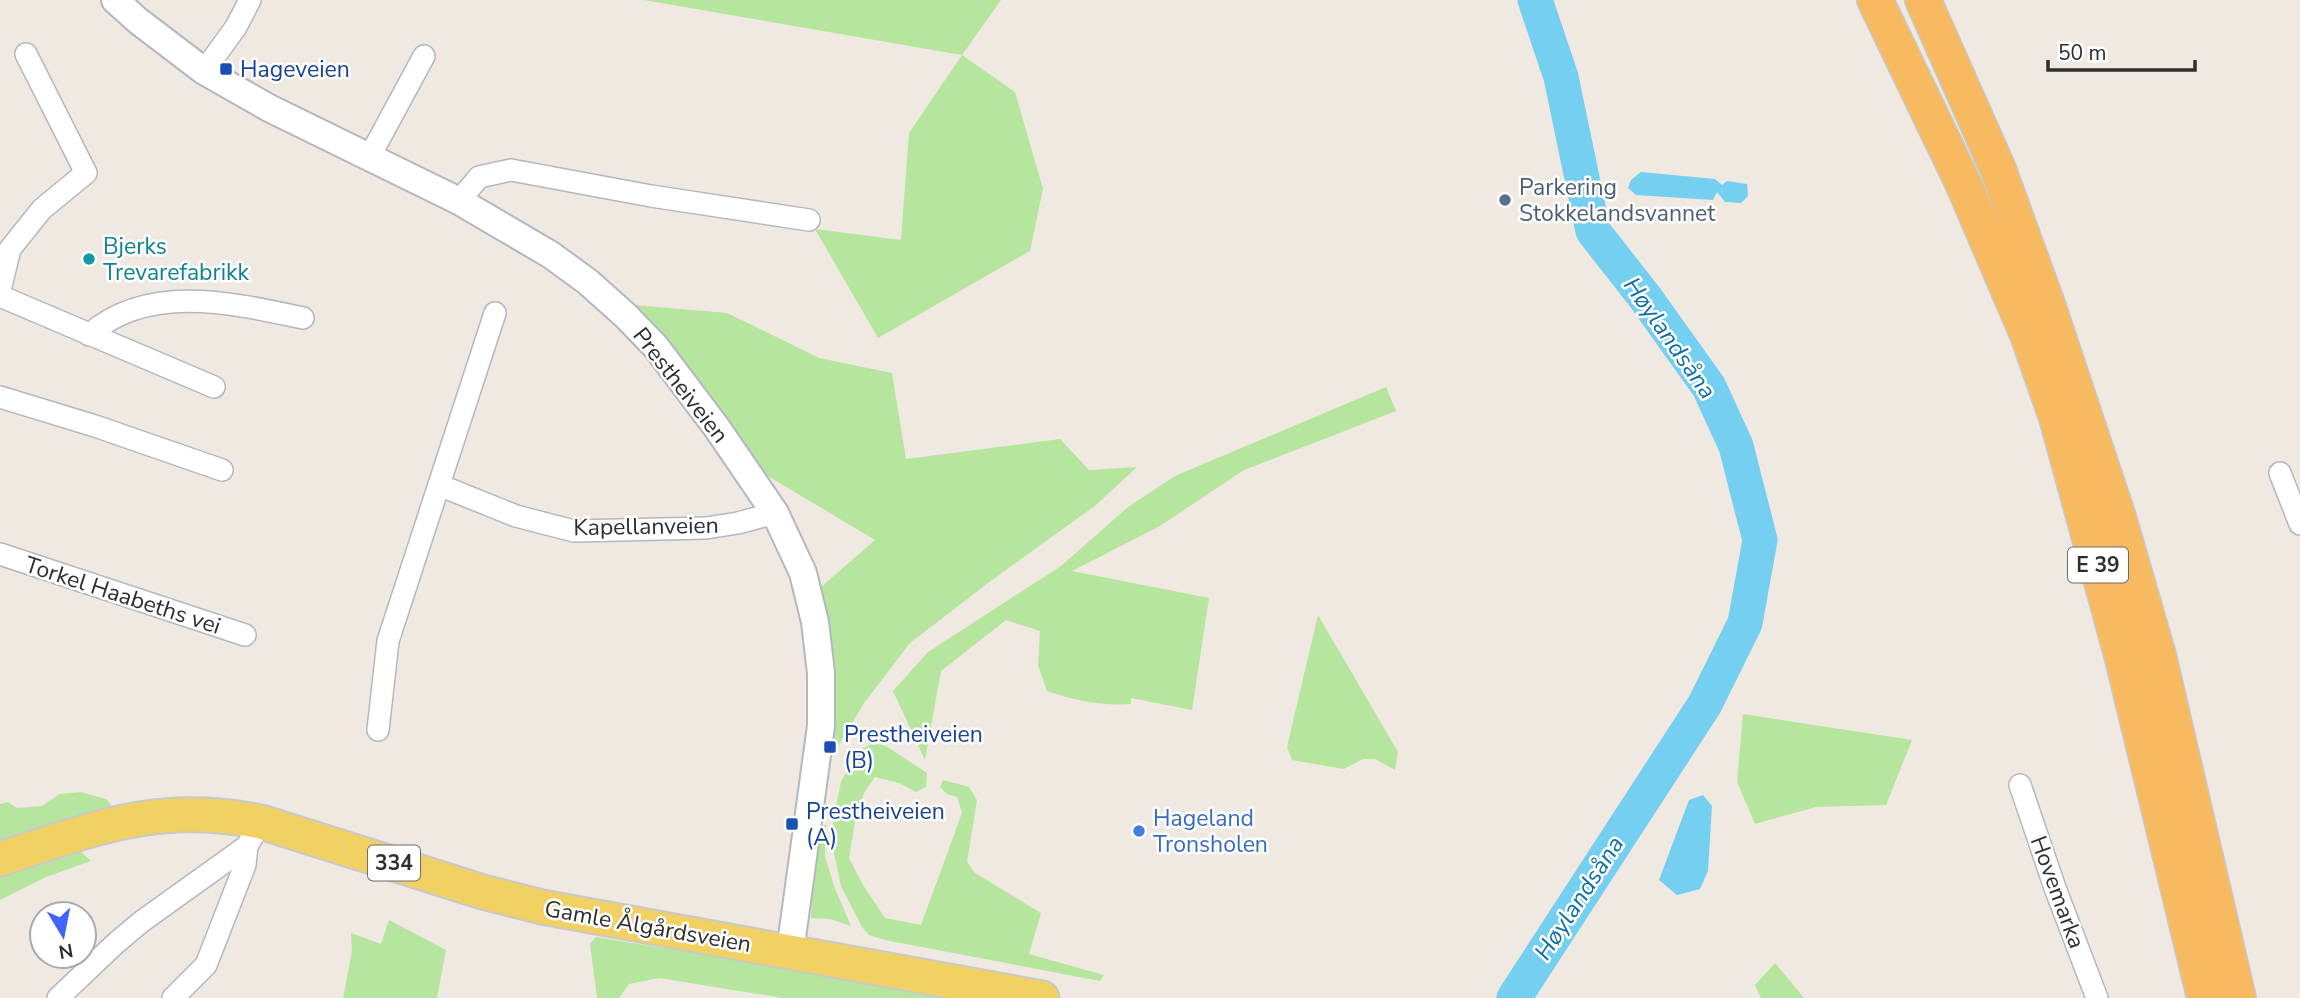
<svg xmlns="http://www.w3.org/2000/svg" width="2300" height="998" viewBox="0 0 2300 998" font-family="'Nunito Sans',sans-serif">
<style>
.green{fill:#b6e59e}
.water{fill:#75cff0}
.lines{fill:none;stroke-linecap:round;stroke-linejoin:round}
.river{stroke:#75cff0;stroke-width:35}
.minor-casing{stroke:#b4b7c1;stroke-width:24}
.tertiary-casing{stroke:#b4b7c1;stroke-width:30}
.primary-casing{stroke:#c9c9c9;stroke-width:37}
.trunk-casing{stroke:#c9c9c9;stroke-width:38}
.minor{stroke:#fff;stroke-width:21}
.tertiary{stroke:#fff;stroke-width:26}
.primary{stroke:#f2d163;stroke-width:33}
.trunk{stroke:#f8ba60;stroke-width:35}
.transit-dot{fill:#1a4fb4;stroke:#fff;stroke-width:2.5}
.service-dot{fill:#5c6f8a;stroke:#fff;stroke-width:2.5}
.culture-dot{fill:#0f9aa8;stroke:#fff;stroke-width:2.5}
.shop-dot{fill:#3f7fe0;stroke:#fff;stroke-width:2.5}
.labels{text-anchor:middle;stroke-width:5;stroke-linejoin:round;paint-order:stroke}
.shield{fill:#fff;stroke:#6d6d6d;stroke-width:2}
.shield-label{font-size:21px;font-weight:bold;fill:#2e2e2e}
.transit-label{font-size:23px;fill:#164399;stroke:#fff;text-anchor:start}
.service-label{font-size:23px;fill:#4e5e75;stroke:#fff;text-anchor:start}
.culture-label{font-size:23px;fill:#0d838f;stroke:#fff;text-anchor:start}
.street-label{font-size:23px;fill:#2e2e2e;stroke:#fff}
.shop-label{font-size:23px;fill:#366cbe;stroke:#fff;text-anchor:start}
.water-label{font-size:24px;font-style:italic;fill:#0d6fa3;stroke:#fff}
</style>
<rect width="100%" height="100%" fill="#efe9e1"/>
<g class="green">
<path d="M644,0H1001L962,55L1015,92L1043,189L1030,251L878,338L815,229L901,240L909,133L962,55Z"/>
<path d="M635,305L727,313L819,358L892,373L906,459L1060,439L1089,470L1137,467L1096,505L988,583L910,643L864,703L834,753L829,719L832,644L820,588L875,540L758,470Z"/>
<path d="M1386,387L1396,411L1244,470L1160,526L1072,571L1209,598L1192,710L1131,698V704C1101,706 1074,700 1047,691L1038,665L1040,631L1006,620L941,671L925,760L893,691L928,652L1061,566L1128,507L1175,476Z"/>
<path d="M1318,615L1398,752L1395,770L1375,759H1363L1344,769L1292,760L1287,747Z"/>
<path d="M1743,714L1912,740L1886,805L1816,807L1755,824L1737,782Z"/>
<path d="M873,743L886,746L927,773L926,787L916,792L899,783L875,777L864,793L855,822L849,858L863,885L885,918L921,925L962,813L957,797L947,794L940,787L943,780L969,787L977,800L967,862L975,873L1041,913L1029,954L1104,975L1100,981L885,940L869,935L862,927L841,886L834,853L833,820L841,782L858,751Z"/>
<path d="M81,792L106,799L111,805L108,815L0,849V804L8,802L17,808L42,806L60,794Z"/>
<path d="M821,825H826L825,856L834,886L851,926L830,919L811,918L813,880Z"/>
<path d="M76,847L91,861L46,877L0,900V870Z"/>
<path d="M389,920L446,950L437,998H343L352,951L351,933L381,944Z"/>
<path d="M596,937L970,998H783L659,978L629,984L619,998H597L590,944Z"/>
<path d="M1775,963L1804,998H1761L1755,985Z"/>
</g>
<g class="water">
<path d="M1641,172L1715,179L1722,185L1727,181L1747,184L1748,196L1741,203L1725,202L1717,192L1713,200L1636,195L1628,188L1631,180Z"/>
<path d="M1703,795L1712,806L1708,871L1700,889L1677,895L1659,880L1689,800Z"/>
</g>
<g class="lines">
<path class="river" d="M1514,998L1705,704L1745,623L1760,540L1736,446L1709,387L1644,296L1593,231L1561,77L1535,0"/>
<g class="minor-casing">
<g id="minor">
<path d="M204,71L236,27L250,0"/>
<path d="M370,156L424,56"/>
<path d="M459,201L479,177L511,170L651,196L809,220"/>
<path d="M0,290L10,249L42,209L86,173L26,54"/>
<path d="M0,296L214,387"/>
<path d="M89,335C147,283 233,303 303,318"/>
<path d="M0,397L95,426L222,470"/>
<path d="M2280,473L2300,524"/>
<path d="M439,485L516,516L574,531L706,528L738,523L775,513"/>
<path d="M0,554L245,635"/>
<path d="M378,730L388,641L495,313"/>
<path d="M2020,785L2055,888L2097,998"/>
<path d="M58,998L116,943L141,922L247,846L261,822"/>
<path d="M173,998L206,965L245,865L247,846"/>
</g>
</g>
<g class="tertiary-casing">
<path id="tertiary" d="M115,0L137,20L204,71L269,108L459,201L551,255L588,282L626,316L656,347L717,428L775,513L803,573L815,622L821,673V726L790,952"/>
</g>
<g class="primary-casing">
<path id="primary" d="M0,859C95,828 160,801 261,822L483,892L542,907L1042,998"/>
</g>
<g class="trunk-casing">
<g id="trunk">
<path d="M1875,0L1963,183L2028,335L2057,418L2123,659L2205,998"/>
<path d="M1923,0L1998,169L2047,304L2118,517L2158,655L2238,998"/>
</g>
</g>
<use href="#minor" class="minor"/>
<use href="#tertiary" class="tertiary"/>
<use href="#primary" class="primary"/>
<use href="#trunk" class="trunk"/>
</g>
<g class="transit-dot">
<rect x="219" y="62" width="14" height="14" rx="3.5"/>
<rect x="823" y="740" width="14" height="14" rx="3.5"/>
<rect x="785" y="817" width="14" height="14" rx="3.5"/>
</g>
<circle class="service-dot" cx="1505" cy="200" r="7"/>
<circle class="culture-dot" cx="89" cy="259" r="7"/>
<circle class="shop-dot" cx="1139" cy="831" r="7"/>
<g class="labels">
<g class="shield">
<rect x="2068" y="547.5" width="60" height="35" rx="5"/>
<rect x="368" y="845.5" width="52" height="35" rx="5"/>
</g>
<g class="shield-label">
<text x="2098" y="572">E 39</text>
<text x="394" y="870">334</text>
</g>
<g class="transit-label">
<text x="240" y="77">Hageveien</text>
<text x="844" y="742">Prestheiveien<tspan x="844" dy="26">(B)</tspan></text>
<text x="806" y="819">Prestheiveien<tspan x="806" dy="26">(A)</tspan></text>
</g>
<g class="service-label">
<text x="1519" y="195">Parkering<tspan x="1519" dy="26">Stokkelandsvannet</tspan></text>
</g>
<g class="culture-label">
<text x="103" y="254">Bjerks<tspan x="103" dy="26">Trevarefabrikk</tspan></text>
</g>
<g class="street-label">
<text transform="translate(681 385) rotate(52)" y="8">Prestheiveien</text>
<text transform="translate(646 526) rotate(-1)" y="8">Kapellanveien</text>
<text transform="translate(123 595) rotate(18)" y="8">Torkel Haabeths vei</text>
<text transform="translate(2058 892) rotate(70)" y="8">Hovemarka</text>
<text transform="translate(648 926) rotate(10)" y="8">Gamle Ålgårdsveien</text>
</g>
<g class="shop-label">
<text x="1153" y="826">Hageland<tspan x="1153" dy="26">Tronsholen</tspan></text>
</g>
<g class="water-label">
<text transform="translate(1670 338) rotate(55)" y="8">Høylandsåna</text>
<text transform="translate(1579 898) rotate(-57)" y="8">Høylandsåna</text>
</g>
</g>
<g transform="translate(63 935) rotate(170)"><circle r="33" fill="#ffffff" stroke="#ababab" stroke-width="2"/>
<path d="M0-5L12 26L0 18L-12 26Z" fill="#4264fb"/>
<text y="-10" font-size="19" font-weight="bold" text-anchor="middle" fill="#2e2e2e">N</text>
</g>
<path d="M2048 60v10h147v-10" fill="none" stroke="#2e2e2e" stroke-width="3.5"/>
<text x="2058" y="60" font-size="21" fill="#2e2e2e" stroke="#ffffff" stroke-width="5" paint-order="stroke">50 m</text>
</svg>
